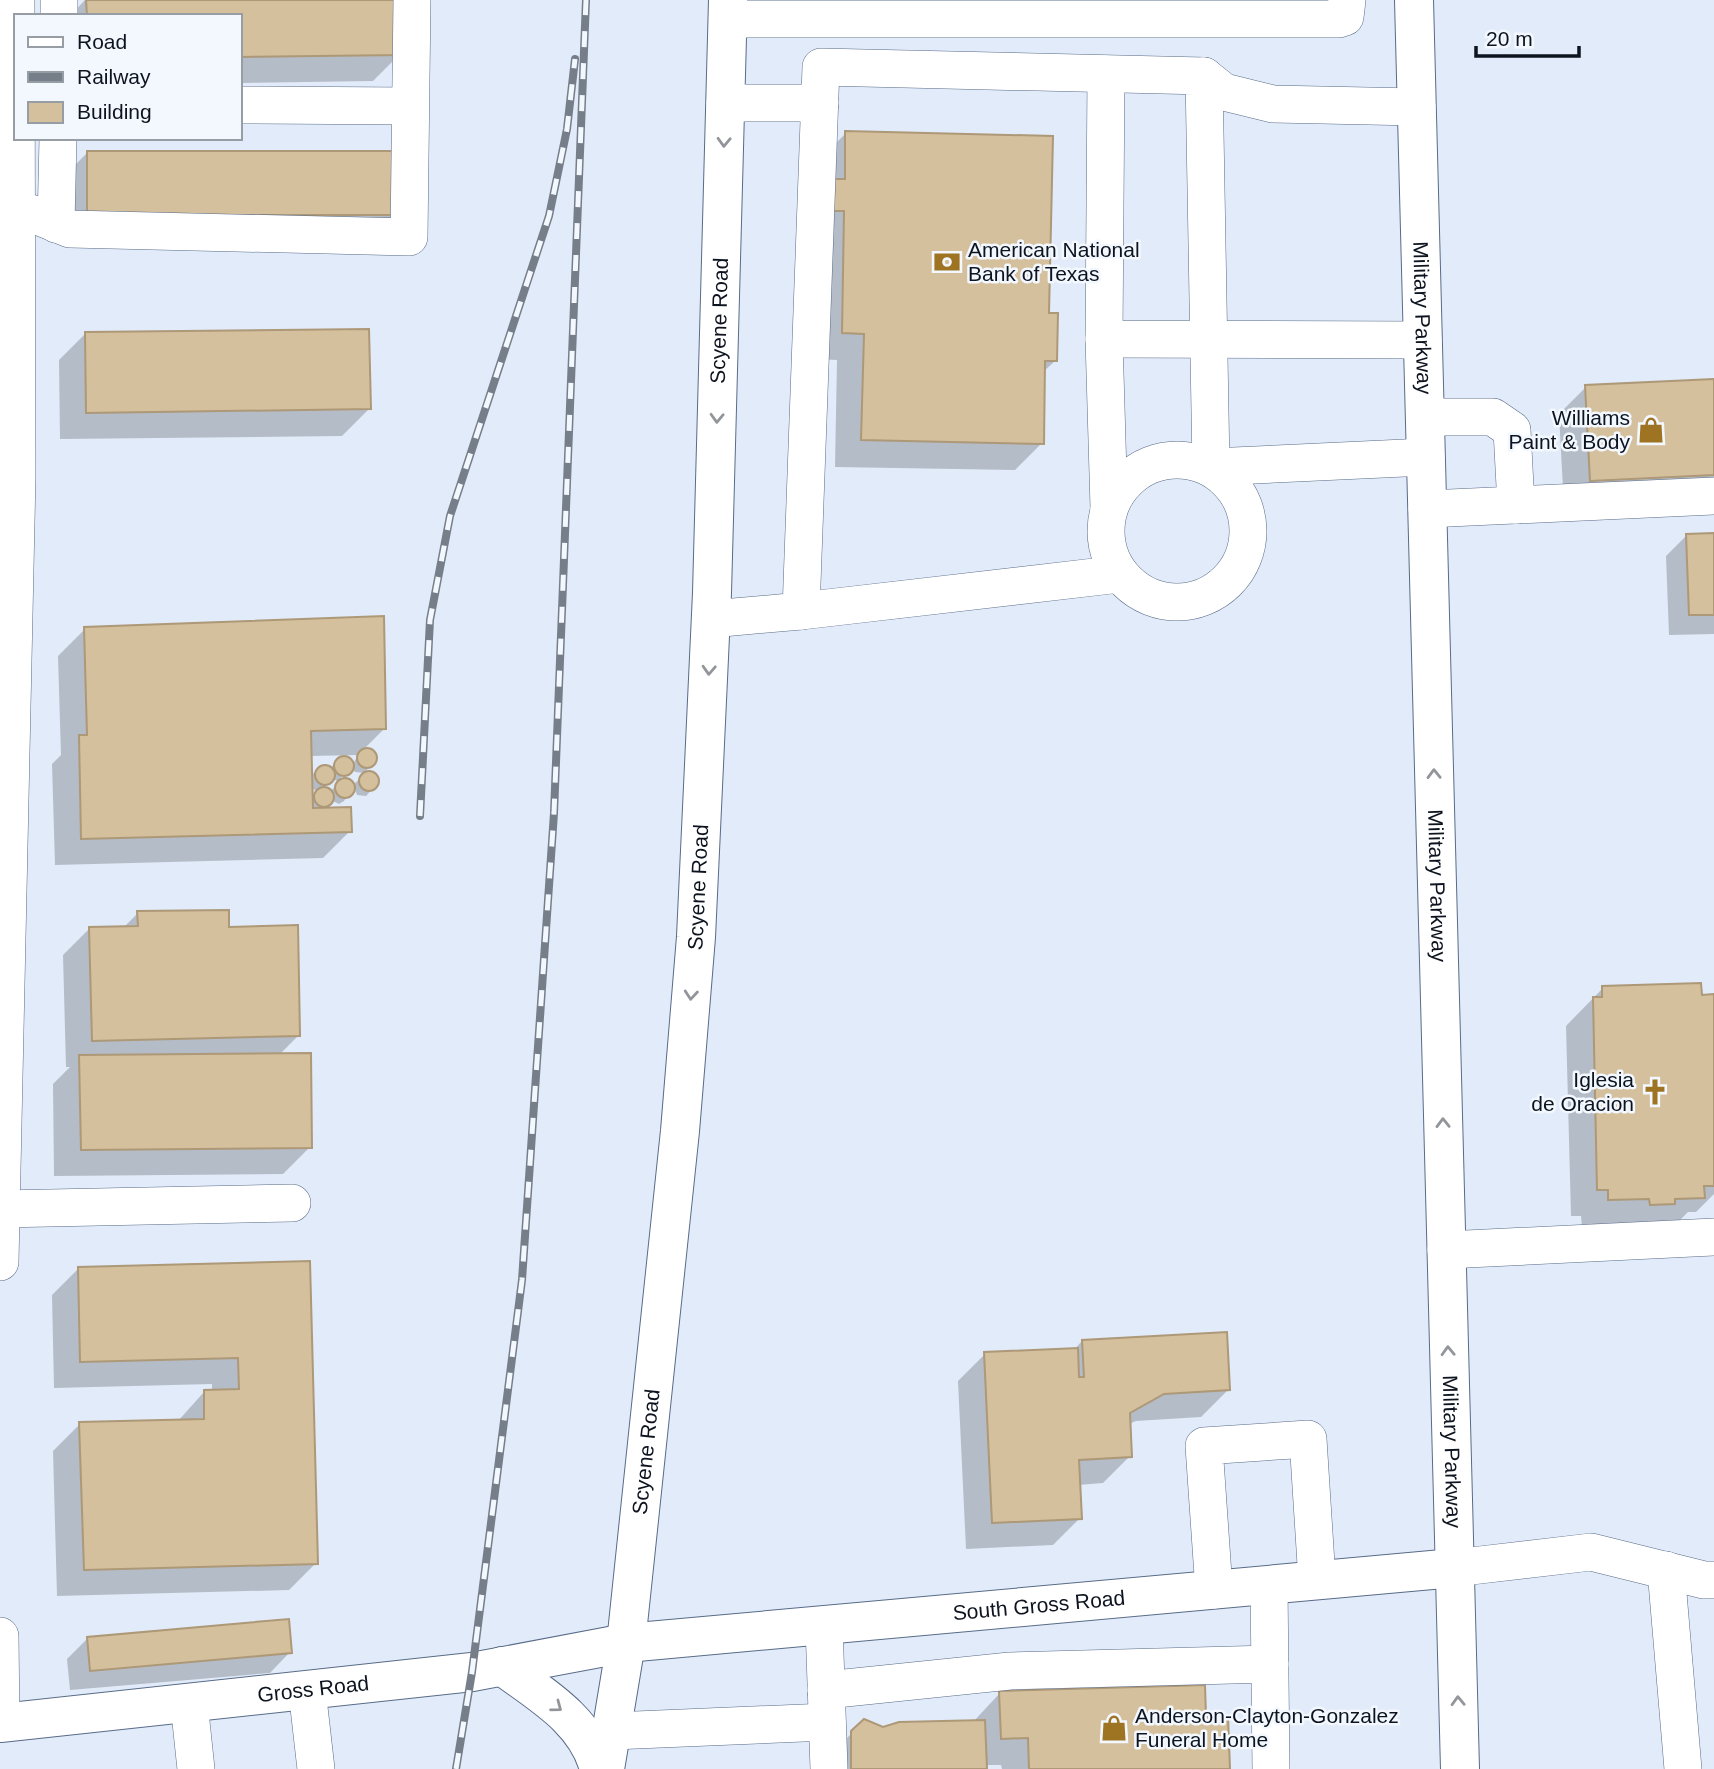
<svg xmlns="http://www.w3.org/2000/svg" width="1714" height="1769" viewBox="0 0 1714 1769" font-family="Arial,sans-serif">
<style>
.shadow{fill:#0003;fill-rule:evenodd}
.building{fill:#d5c09e;stroke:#ad9877;stroke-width:2}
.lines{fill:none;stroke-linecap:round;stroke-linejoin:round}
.minor-casing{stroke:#586b88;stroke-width:38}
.major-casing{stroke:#586b88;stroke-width:40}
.minor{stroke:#fff;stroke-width:37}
.major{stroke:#fff;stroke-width:38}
.rail-casing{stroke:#767e8a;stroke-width:8}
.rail{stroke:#f3f8ff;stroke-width:5;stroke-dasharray:16;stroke-linecap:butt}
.oneway{stroke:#92959a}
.labels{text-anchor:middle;stroke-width:5;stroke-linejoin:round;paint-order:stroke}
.poi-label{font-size:21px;fill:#0d141f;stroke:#f3f8ff;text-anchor:start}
.street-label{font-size:21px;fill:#0d141f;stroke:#f3f8ff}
</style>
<rect width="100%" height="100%" fill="#e2ebf9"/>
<g class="shadow">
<path d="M85,0H398L400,54L373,81L240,83V16H70Z"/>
<path d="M846,133L1047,314L1055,361L1043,372L1042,443L1015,470L835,467L837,360L816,359L819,160Z"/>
<path d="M87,153L398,214L371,241L60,242V180Z"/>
<path d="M86,333L369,409L342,436L60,439L59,360Z"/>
<path d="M1714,380V500L1564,507L1559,414L1586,387Z"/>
<path d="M1714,535V634L1669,635L1666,556L1686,536Z"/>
<path d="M85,629L385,728L360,753L370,750L376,756L375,761L364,773H372L377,779V784L366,796L357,795L354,786L344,801L339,804L331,800L324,810L350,831L323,858L55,865L52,764L61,755L58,656ZM358,755L352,766L349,759L342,757L329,769L319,768L310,777V756ZM351,767L355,772L366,773L353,785L339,779ZM331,778L339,782L331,791L322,789ZM310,786L317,792L311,799Z"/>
<path d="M138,913L227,929L299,1035L279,1055L310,1147L283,1174L54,1176L53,1084L70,1067H66L63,955L90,928H123Z"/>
<path d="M1603,988L1714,996V1194L1696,1212H1688L1676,1224L1582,1227L1581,1216H1571L1566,1026Z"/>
<path d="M308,1263L316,1563L289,1590L57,1596L53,1451L80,1424L178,1421L204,1392H212V1384L54,1388L52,1295L79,1268Z"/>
<path d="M1082,1341L1228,1390L1201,1417L1136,1421L1129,1424L1130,1456L1103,1483L1078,1485L1080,1518L1053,1545L966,1549L958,1381L985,1354L1074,1350Z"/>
<path d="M87,1639L290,1652L270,1673L70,1690L67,1659Z"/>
<path d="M1000,1693L1204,1719L1228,1769H1002L1001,1765H985V1769H825V1760L852,1733L973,1722Z"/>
</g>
<g class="building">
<path d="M86,0H400L401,55L240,57V16H87Z"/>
<path d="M845,131L1053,136L1049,313H1058L1057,361H1045L1044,444L861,440L864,334L842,333L844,211H829L830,179H845Z"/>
<rect x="87" y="151" width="313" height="64"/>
<path d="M369,329L371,409L86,413L85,332Z"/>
<path d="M1714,379V475L1590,481L1585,385Z"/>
<path d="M1714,533V615H1689L1686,534Z"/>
<path d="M384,616L386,729L311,731L313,808L351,807L352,832L81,839L79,735H87L84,627Z"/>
<circle cx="367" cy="758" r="10"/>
<circle cx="344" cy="766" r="10"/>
<circle cx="325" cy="775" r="10"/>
<circle cx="369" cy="781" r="10"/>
<circle cx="345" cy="788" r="10"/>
<circle cx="324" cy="797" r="10"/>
<path d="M229,910V927L298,925L300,1036L92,1041L89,927L138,926L137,911Z"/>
<path d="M1701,983L1702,995L1714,994V1186H1704L1705,1198L1675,1199V1204L1650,1205L1649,1199L1608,1200V1190H1597L1593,997H1602V986Z"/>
<path d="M311,1053L312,1148L81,1150L79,1055Z"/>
<path d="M310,1261L318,1564L84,1570L79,1422L204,1419V1390L239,1389L238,1358L80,1362L78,1267Z"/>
<path d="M1227,1332L1230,1390L1164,1394L1130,1413L1132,1457L1079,1460L1082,1519L992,1523L984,1352L1078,1348L1079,1377H1084L1082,1340Z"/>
<path d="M289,1619L292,1653L90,1671L87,1637Z"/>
<path d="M1205,1685L1206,1717L1228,1716L1230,1769H1029L1028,1738L1001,1739L999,1691Z"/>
<path d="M864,1719L883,1727L899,1722L985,1720L987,1769H851V1731Z"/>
</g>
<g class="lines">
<g class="minor-casing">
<g id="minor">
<path d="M59,16V0"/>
<path d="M728,19H1339L1345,17L1347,0"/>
<path d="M1106,74L1104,339L1423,340"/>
<path d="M1204,76L1224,92L1273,104L1417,107"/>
<path d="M725,103H820"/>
<path d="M240,105L410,106"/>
<path d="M0,209L15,207L70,229L409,237L412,0"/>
<path d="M56,224L58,138"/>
<path d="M1104,339L1109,508"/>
<path d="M1425,417H1493L1512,430L1516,505"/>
<circle cx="1177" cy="531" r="71"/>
<path d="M1427,509L1714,496"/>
<path d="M1120,574L801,611L821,67L1204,76L1211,467L1426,457"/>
<path d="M711,619L801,611"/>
<path d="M1,1209L292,1203"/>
<path d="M1446,1250L1714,1237"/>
<path d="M0,1262L17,476L16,0"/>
<path d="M1454,1568L1591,1552L1704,1580H1714"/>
<path d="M1666,1570L1683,1769"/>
<path d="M1269,1585L1271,1769"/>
<path d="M1214,1590L1204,1446L1308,1439L1317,1580"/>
<path d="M824,1625L829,1769"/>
<path d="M0,1636L1,1723"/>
<path d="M307,1690L316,1769"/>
<path d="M826,1690L1010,1671L1270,1664"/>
<path d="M189,1703L196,1769"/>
<path d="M612,1731L827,1722"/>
</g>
</g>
<g class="major-casing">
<g id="major">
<path id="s1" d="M1414,0L1460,1769"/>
<path d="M502,1666C540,1694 587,1720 599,1769"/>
<path id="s2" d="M0,1723L472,1672L626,1643L1454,1568"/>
<path id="s3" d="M605,1769L626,1643L680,1131L696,937L712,593L728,0"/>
</g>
</g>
<use href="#minor" class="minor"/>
<use href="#major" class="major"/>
<g class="rail-casing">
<g id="rail">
<path d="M420,816L430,620L450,516L549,216L567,129L575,59"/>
<path d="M456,1769L472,1672L522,1280L554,813L586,0"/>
</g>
</g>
<use href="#rail" class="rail"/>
</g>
<defs><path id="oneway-chevron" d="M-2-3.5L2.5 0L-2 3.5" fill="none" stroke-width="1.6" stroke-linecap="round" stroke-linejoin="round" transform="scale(1.75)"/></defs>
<g class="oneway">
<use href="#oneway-chevron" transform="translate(724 142) rotate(92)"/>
<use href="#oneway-chevron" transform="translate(717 418) rotate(92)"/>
<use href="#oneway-chevron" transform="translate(709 670) rotate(93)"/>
<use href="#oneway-chevron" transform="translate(1434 774) rotate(-91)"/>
<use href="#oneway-chevron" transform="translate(691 995) rotate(95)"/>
<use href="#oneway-chevron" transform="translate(1443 1123) rotate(-91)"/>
<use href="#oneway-chevron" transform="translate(1448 1351) rotate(-92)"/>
<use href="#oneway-chevron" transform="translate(1458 1701) rotate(-92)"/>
<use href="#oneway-chevron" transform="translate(557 1707) rotate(37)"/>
</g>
<defs>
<g id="bank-bare" transform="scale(2.1)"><path d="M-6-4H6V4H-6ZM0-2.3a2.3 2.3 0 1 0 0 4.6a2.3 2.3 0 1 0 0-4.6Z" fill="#9e7423" stroke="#f3f8ff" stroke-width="2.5" paint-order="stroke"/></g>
<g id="shop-bare" transform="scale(2.1)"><path d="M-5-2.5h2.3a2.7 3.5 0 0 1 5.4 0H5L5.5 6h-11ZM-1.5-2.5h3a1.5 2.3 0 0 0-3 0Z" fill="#9e7423" stroke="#f3f8ff" stroke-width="2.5" paint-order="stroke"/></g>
<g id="church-bare" transform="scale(2.1)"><path d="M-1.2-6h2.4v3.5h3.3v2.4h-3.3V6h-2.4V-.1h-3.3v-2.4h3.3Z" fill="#9e7423" stroke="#f3f8ff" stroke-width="2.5" paint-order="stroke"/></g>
</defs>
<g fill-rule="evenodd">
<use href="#bank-bare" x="947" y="262"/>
<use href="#shop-bare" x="1651" y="430"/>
<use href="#church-bare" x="1655" y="1092"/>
<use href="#shop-bare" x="1114" y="1728"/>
</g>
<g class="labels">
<g class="poi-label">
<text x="968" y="257">American National<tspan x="968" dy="24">Bank of Texas</tspan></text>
<text x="1630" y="425" text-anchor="end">Williams<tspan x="1630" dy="24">Paint &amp; Body</tspan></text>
<text x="1634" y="1087" text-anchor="end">Iglesia<tspan x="1634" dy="24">de Oracion</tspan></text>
<text x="1135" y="1723">Anderson-Clayton-Gonzalez<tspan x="1135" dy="24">Funeral Home</tspan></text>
</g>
<g class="street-label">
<text dy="7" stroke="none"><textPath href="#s1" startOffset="318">Military Parkway</textPath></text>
<text dy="7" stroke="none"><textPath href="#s3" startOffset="1454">Scyene Road</textPath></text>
<text dy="7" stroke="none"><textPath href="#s1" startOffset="886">Military Parkway</textPath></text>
<text dy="7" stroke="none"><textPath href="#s3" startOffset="887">Scyene Road</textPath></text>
<text dy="7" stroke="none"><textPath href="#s3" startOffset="320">Scyene Road</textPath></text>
<text dy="7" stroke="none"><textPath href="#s1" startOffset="1452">Military Parkway</textPath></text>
<text dy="7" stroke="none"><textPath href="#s2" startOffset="1046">South Gross Road</textPath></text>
<text dy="7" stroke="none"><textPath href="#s2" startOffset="315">Gross Road</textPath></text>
</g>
</g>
<rect x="14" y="14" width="228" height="126" fill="#f3f8ff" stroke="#979da5" stroke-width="2"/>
<rect x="28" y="37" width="35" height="10" fill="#ffffff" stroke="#979da5" stroke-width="2"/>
<text x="77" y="49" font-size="21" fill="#0d141f">Road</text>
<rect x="28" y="72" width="35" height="10" fill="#767e8a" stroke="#979da5" stroke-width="2"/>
<text x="77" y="84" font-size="21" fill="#0d141f">Railway</text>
<rect x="28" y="102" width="35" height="21" fill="#d5c09e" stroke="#979da5" stroke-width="2"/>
<text x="77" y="119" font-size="21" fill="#0d141f">Building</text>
<path d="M1476 46v10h103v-10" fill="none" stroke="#0d141f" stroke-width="3.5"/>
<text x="1486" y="46" font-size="21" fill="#0d141f" stroke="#f3f8ff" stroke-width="5" paint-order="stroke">20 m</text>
</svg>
